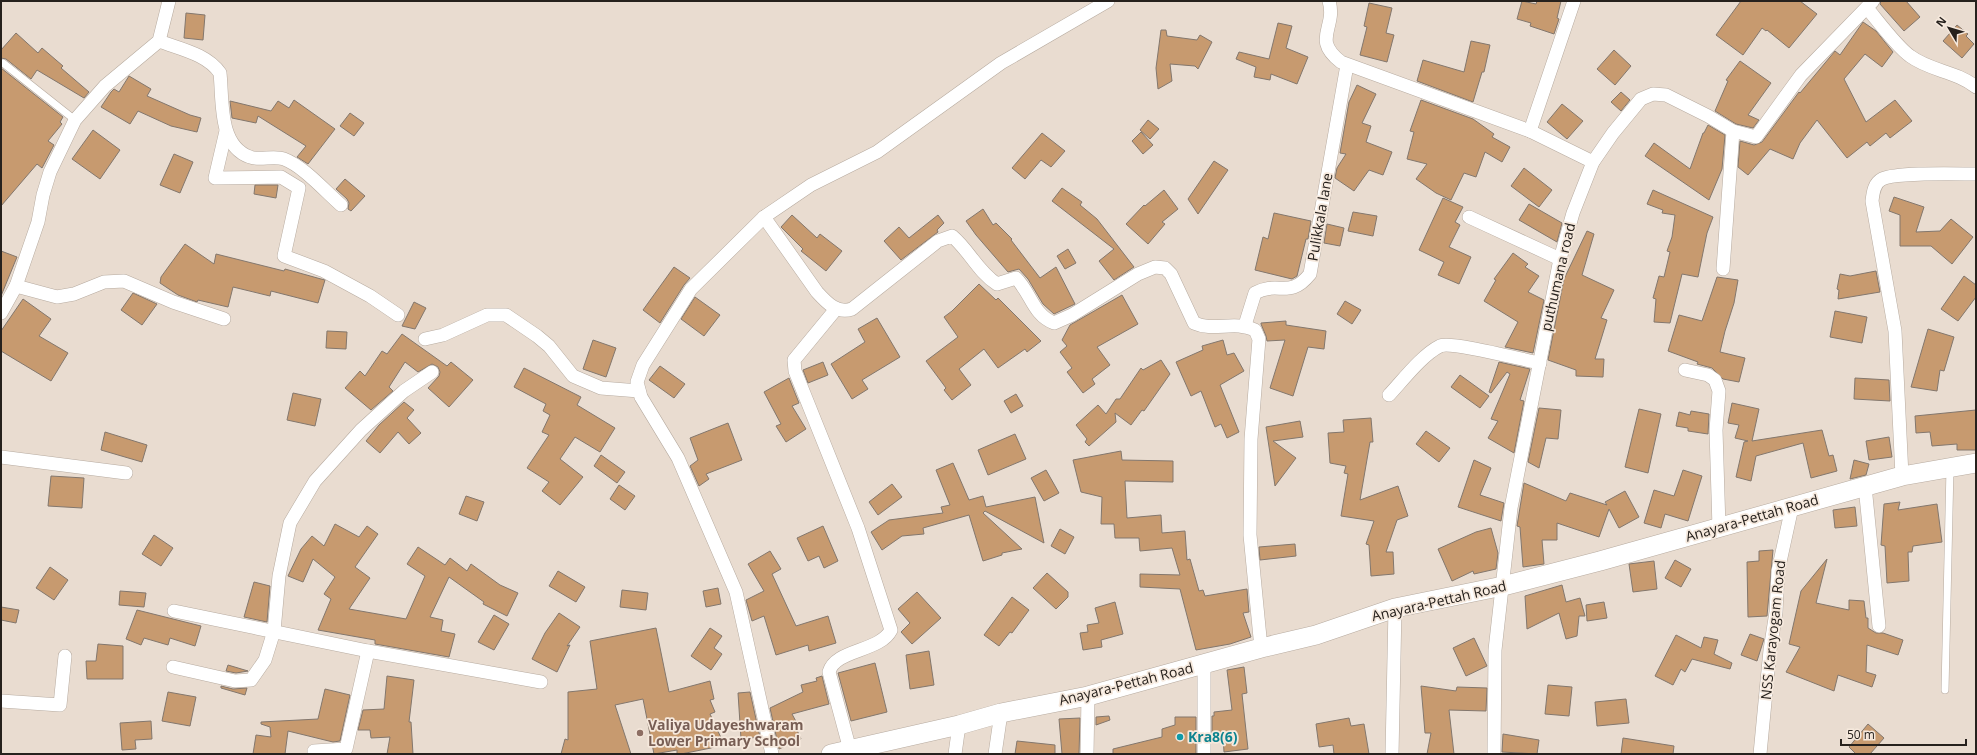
<svg xmlns="http://www.w3.org/2000/svg" width="1977" height="755" viewBox="0 0 1977 755" font-family="'Open Sans',sans-serif">
<style>
.building{fill:#c79a6f;stroke:#83776d}
.lines{fill:none;stroke-linecap:round;stroke-linejoin:round}
.service-casing{stroke:#b7aba0;stroke-width:8}
.minor-casing{stroke:#b7aba0;stroke-width:14}
.secondary-casing{stroke:#b7aba0;stroke-width:20}
.service{stroke:#fff;stroke-width:7}
.minor{stroke:#fff;stroke-width:13}
.secondary{stroke:#fff;stroke-width:19}
.education-dot{fill:#8d6e63;stroke:#f6e9dd;stroke-width:1.5}
.culture-dot{fill:#0f9aa8;stroke:#f6e9dd;stroke-width:1.5}
.labels{text-anchor:middle;stroke-width:3.5;stroke-linejoin:round;paint-order:stroke}
.street-label{font-size:14px;fill:#26211d;stroke:#f6e9dd}
.education-label{font-size:14px;font-weight:bold;fill:#785e54;stroke:#f6e9dd;text-anchor:start}
.culture-label{font-size:14px;font-weight:bold;fill:#0d838f;stroke:#f6e9dd;text-anchor:start}
</style>
<rect width="100%" height="100%" fill="#e9dcd0"/>
<g class="building">
<path d="M1522,1L1536,4L1537,1H1561L1557,18L1559,19L1554,34L1530,26L1531,23L1517,19Z"/>
<path d="M1741,1H1800L1817,14L1789,48L1767,30L1766,31L1762,28L1743,55L1716,35Z"/>
<path d="M1881,1H1906L1920,17L1904,31L1880,4Z"/>
<path d="M1369,3L1392,8L1386,33L1394,35L1387,62L1360,55L1367,27L1364,26Z"/>
<path d="M186,13L205,15L203,40L184,38Z"/>
<path d="M1863,22L1876,31L1893,52L1882,67L1865,54L1844,79L1866,122L1895,100L1912,121L1890,138L1886,133L1870,146L1867,142L1847,158L1817,120L1800,143L1793,159L1770,149L1748,175L1738,167L1740,141L1754,145L1762,142L1799,92L1800,93L1835,51L1840,55Z"/>
<path d="M1278,23L1292,26L1286,48L1308,57L1297,84L1271,74L1270,80L1254,77L1256,67L1236,59L1239,52L1269,59Z"/>
<path d="M1957,25L1968,34L1966,36L1974,44L1962,58L1943,41Z"/>
<path d="M1161,30H1166L1167,36L1197,40L1200,35L1212,42L1198,69L1195,66L1170,64L1172,81L1158,89L1156,68Z"/>
<path d="M16,33L38,53L42,48L63,66L61,68L89,92L84,98L37,70L31,79L6,59L1,58V50Z"/>
<path d="M1471,41L1490,45L1484,72H1482L1473,102L1417,81L1423,60L1464,72Z"/>
<path d="M1614,50L1631,66L1615,85L1597,69Z"/>
<path d="M1740,61L1771,83L1748,115L1759,120L1753,128L1736,124L1715,111L1728,81L1726,80Z"/>
<path d="M1,68L63,117L60,122L62,124L48,141L54,145L42,168L37,164L1,206Z"/>
<path d="M129,76L151,89L147,96L190,115L201,118L197,132L171,126L138,111L130,124L101,107L111,92L114,89L119,92Z"/>
<path d="M1357,85L1376,94L1362,123L1371,126L1366,142L1392,152L1383,175L1369,170L1354,191L1335,178L1337,168L1346,154L1340,153L1349,102Z"/>
<path d="M1621,92L1630,100L1621,111L1611,102Z"/>
<path d="M294,100L335,129L308,164L297,157L306,146L258,116L256,123L232,118L230,101L271,111L278,101L289,108Z"/>
<path d="M1421,100L1473,119L1494,134L1492,137L1510,147L1502,162L1485,152L1476,177L1464,173L1451,200L1436,193L1416,179L1427,164L1407,159L1414,132L1410,131Z"/>
<path d="M1562,104L1583,121L1567,139L1547,122Z"/>
<path d="M350,113L364,123L354,136L340,126Z"/>
<path d="M1148,120L1159,129L1150,139L1140,130Z"/>
<path d="M1708,125L1725,135L1722,169L1709,200L1645,156L1654,143L1690,169L1703,133H1704Z"/>
<path d="M93,130L120,150L100,179L72,159Z"/>
<path d="M1141,132L1153,145L1143,154L1132,141Z"/>
<path d="M1042,133L1065,151L1051,167L1041,160L1025,179L1012,168Z"/>
<path d="M174,154L193,162L180,193L160,185Z"/>
<path d="M1214,161L1228,170L1198,214L1188,199Z"/>
<path d="M1524,168L1552,190L1539,207L1511,186Z"/>
<path d="M345,179L365,196L351,211L348,209L349,203L347,199L336,189Z"/>
<path d="M255,185H278L276,198L254,194Z"/>
<path d="M1062,188L1082,202L1080,205L1097,219L1134,267L1114,280L1099,261L1114,249L1052,201Z"/>
<path d="M1164,190L1178,209L1162,222L1165,224L1148,244L1126,224L1144,205L1145,206Z"/>
<path d="M1653,190L1713,217L1707,233L1698,277L1682,274L1670,323L1654,322L1656,299L1653,298L1659,276L1664,277L1670,252L1667,251L1672,237L1675,215L1662,213L1663,210L1647,204Z"/>
<path d="M1894,197L1924,207L1916,232L1940,231L1951,219L1973,237L1952,264L1931,246H1900V215L1889,211Z"/>
<path d="M1443,198L1463,207L1455,222L1460,225L1449,247L1471,257L1459,284L1438,275L1444,262L1419,250Z"/>
<path d="M1529,204L1562,223L1557,242L1519,220Z"/>
<path d="M983,209L993,225L996,223L1012,239L1011,240L1040,278L1056,267L1075,304L1054,314L1043,304L1028,279L1019,269L1008,272L976,235L966,221Z"/>
<path d="M1353,212L1377,216L1373,236L1348,231Z"/>
<path d="M1274,213L1311,221L1308,239H1306L1297,276L1292,279L1255,270L1263,237L1268,239Z"/>
<path d="M792,215L817,238L820,234L842,251L826,271L801,251L803,249L781,227Z"/>
<path d="M938,215L944,223L937,230L938,232L901,260L884,241L899,227L909,238Z"/>
<path d="M1327,224L1344,228L1340,246L1324,243Z"/>
<path d="M1587,231L1594,234L1582,275L1614,290L1601,318L1607,320L1595,359H1604L1603,377L1576,376V370L1548,360L1564,279Z"/>
<path d="M185,244L214,264L216,254L284,271L285,269L321,279L325,280L318,303L271,291L270,296L233,287L228,307L198,300L197,302L178,295L160,283L161,277Z"/>
<path d="M1068,249L1076,263L1065,269L1057,256Z"/>
<path d="M1,251L17,257L1,296Z"/>
<path d="M1513,253L1528,264L1525,267L1539,276L1528,292L1544,300L1533,353L1505,347L1518,322L1484,301L1496,280L1494,279Z"/>
<path d="M674,267L690,278L684,285L660,323L643,310Z"/>
<path d="M1876,271L1880,292L1838,299L1839,290L1837,289L1840,274L1850,276Z"/>
<path d="M1964,276L1976,285V297L1958,321L1941,309Z"/>
<path d="M1717,277L1738,280L1734,303L1725,331L1720,352L1745,358L1739,382L1723,379L1712,368L1697,364L1698,362L1668,351L1679,315L1702,321Z"/>
<path d="M979,284L996,300L998,298L1041,341L1027,352L1025,349L998,368L984,349L959,369L971,385L952,400L944,390L946,388L926,361L958,337L944,317L952,311Z"/>
<path d="M133,293L157,304L142,325L121,310Z"/>
<path d="M1122,295L1138,324L1097,347L1110,365L1092,379L1095,384L1083,393L1067,372L1072,368L1060,352L1067,346L1062,340L1070,325Z"/>
<path d="M695,297L720,315L704,336L681,319Z"/>
<path d="M23,299L51,319L39,336L68,353L51,381L1,351V331Z"/>
<path d="M1345,301L1361,310L1352,324L1337,314Z"/>
<path d="M414,302L426,308L415,329L402,326Z"/>
<path d="M1835,311L1867,317L1862,343L1830,337Z"/>
<path d="M877,318L900,357L862,380L868,389L852,399L831,364L865,342L858,329Z"/>
<path d="M1286,321V325L1326,331L1324,349L1308,347L1293,396L1270,388L1285,340L1267,341L1266,336L1261,324V323Z"/>
<path d="M1928,329L1954,337L1944,371L1940,370L1937,391L1911,387Z"/>
<path d="M327,331L347,332L346,349L326,348Z"/>
<path d="M402,334L447,366L451,362L473,380L449,407L428,388L439,376L440,372L438,367L432,364L418,372L405,362L389,387L393,391L371,410L345,388L360,371L365,376L382,351L387,354Z"/>
<path d="M593,340L616,348L606,377L583,369Z"/>
<path d="M1223,340L1227,355L1234,353L1244,371L1220,385L1239,432L1227,438L1221,424L1215,427L1201,391L1191,396L1176,362L1203,350L1202,346Z"/>
<path d="M1161,360L1170,374L1144,411L1142,410L1131,425L1115,413L1116,422L1089,446L1085,442L1087,439L1076,425L1098,405L1106,414L1116,399H1120L1141,368L1143,370Z"/>
<path d="M823,362L828,375L808,383L803,370Z"/>
<path d="M1499,362L1530,369L1520,400L1524,401L1514,453L1488,438L1498,421L1491,419L1510,374L1507,372L1491,393L1489,392Z"/>
<path d="M660,366L685,384L674,398L649,380Z"/>
<path d="M524,368L581,397L577,405L615,428L600,452L575,437L560,459L583,477L560,505L542,491L549,482L527,468L549,435L542,432L550,415L543,411L546,404L514,387Z"/>
<path d="M1460,375L1489,396L1480,408L1451,387Z"/>
<path d="M789,378L799,403L792,406L806,429L786,442L776,426L781,424L764,392Z"/>
<path d="M1855,378L1889,380L1890,401L1854,399Z"/>
<path d="M293,393L321,399L315,426L287,420Z"/>
<path d="M1016,394L1023,406L1011,413L1004,401Z"/>
<path d="M404,402L414,410L407,418L421,433L409,444L398,432L380,453L366,441L379,425Z"/>
<path d="M1732,403L1759,409L1752,441L1822,430L1829,456L1833,455L1837,471L1811,478L1803,443L1756,456L1751,481L1736,477L1744,442L1748,441L1735,438L1739,425L1728,423Z"/>
<path d="M1539,408L1561,410L1558,439L1546,438L1539,468L1528,462Z"/>
<path d="M1639,409L1661,414L1648,473L1625,467Z"/>
<path d="M1976,410V450H1957V444L1932,446L1930,432L1916,433L1915,416Z"/>
<path d="M1691,411L1709,414L1708,434L1688,431V428L1676,426L1679,412L1690,415Z"/>
<path d="M1371,418L1373,442H1370L1360,500L1398,486L1408,516L1397,520L1386,552H1393L1394,574L1371,576L1369,545L1366,544L1374,521L1341,516L1348,474L1344,473L1346,466L1330,463L1328,433L1344,432L1343,420Z"/>
<path d="M1300,421L1303,437L1273,441L1296,458L1275,486L1266,427Z"/>
<path d="M728,423L742,460L706,474L709,479L699,486L690,466L698,460L690,438Z"/>
<path d="M1426,431L1450,448L1439,462L1416,444Z"/>
<path d="M105,432L147,445L142,462L101,450Z"/>
<path d="M1015,434L1026,459L988,475L978,450Z"/>
<path d="M1889,437L1892,457L1869,460L1866,441Z"/>
<path d="M1121,451L1122,460L1173,461V482L1125,481L1127,518L1161,515L1162,533L1185,531L1187,560L1190,559L1199,591L1203,590L1205,596L1247,589L1249,612L1243,613L1251,637L1230,644L1196,650L1180,589L1140,587V574L1180,575L1172,548L1140,551L1139,538H1115L1114,524H1101L1102,497L1081,492L1073,460Z"/>
<path d="M601,455L625,472L617,483L594,466Z"/>
<path d="M1474,460L1491,468L1480,495L1504,503L1501,521L1458,507Z"/>
<path d="M1854,460L1869,464L1866,475L1850,479Z"/>
<path d="M953,463L969,500L983,496L986,507L1035,497L1044,543L985,511L983,513L1022,549L1002,553V555L983,561L969,515L923,528L924,534L902,536L882,550L871,532L889,520L943,513L941,507L950,505L936,470Z"/>
<path d="M1046,470L1059,493L1044,501L1031,478Z"/>
<path d="M1683,470L1702,476L1688,521L1665,514L1661,528L1644,523L1654,490L1674,496Z"/>
<path d="M51,476L84,478L82,508L48,506Z"/>
<path d="M1524,483L1566,501L1570,493L1607,505L1605,502L1625,491L1639,517L1619,528L1609,509L1599,537L1557,523V540H1542L1544,564L1523,567L1520,527L1517,526Z"/>
<path d="M892,484L902,497L878,515L869,502Z"/>
<path d="M619,485L635,496L625,510L610,499Z"/>
<path d="M466,496L484,502L477,521L459,514Z"/>
<path d="M1900,502L1898,510L1937,504L1942,542L1913,546L1912,552H1908L1909,581L1887,583L1885,546L1881,545L1884,504Z"/>
<path d="M1855,507L1857,526L1835,528L1833,510Z"/>
<path d="M335,524L359,537L367,526L378,534L355,567L370,578L349,609L406,619L425,576L407,564L418,547L445,565L450,558L467,571L471,564L500,585L518,593L507,616L483,604L484,602L449,577L430,617L443,620L441,631L455,634L449,657L375,644V640L318,630L331,599L324,594L335,577L313,559L303,582L288,576L301,549L312,536L324,546Z"/>
<path d="M823,526L838,561L824,568L819,556L808,561L797,538Z"/>
<path d="M1491,528L1498,553L1496,569L1474,574L1473,571L1452,581L1438,549L1476,532Z"/>
<path d="M1060,529L1074,537L1065,554L1051,546Z"/>
<path d="M154,535L173,548L161,566L142,554Z"/>
<path d="M1295,544L1296,556L1260,560L1259,547Z"/>
<path d="M1773,550L1767,616L1748,617L1747,562L1759,561V551Z"/>
<path d="M770,551L781,569L772,574L796,626L828,616L836,643L809,651L808,645L776,655L764,616L752,621L746,600L764,591L748,564Z"/>
<path d="M1827,559L1816,603L1849,610V600L1864,601L1866,618H1868V628L1876,633H1883L1903,640L1898,655L1867,645L1866,672L1876,675L1872,687L1838,675L1834,691L1786,672L1800,647L1789,644L1801,591Z"/>
<path d="M1675,560L1691,569L1681,587L1665,578Z"/>
<path d="M1654,561L1657,589L1633,592L1629,564Z"/>
<path d="M50,567L68,580L54,600L36,588Z"/>
<path d="M558,571L585,587L576,602L549,586Z"/>
<path d="M1047,573L1068,592V597L1056,609L1033,588Z"/>
<path d="M254,582L270,586L267,622L244,617Z"/>
<path d="M1562,585L1566,602L1580,598L1585,616H1579L1577,636L1566,639L1559,613L1527,629L1525,596Z"/>
<path d="M718,588L721,604L706,607L703,591Z"/>
<path d="M622,590L648,593L646,610L620,607Z"/>
<path d="M120,591L146,593L144,607L119,605Z"/>
<path d="M917,592L941,618L912,644L901,632L910,623L898,609Z"/>
<path d="M1012,597L1029,610L1012,633L1010,632L999,646L984,635Z"/>
<path d="M1115,602L1123,634L1101,640L1102,647L1083,650L1080,633L1088,632L1087,625L1099,623L1095,608Z"/>
<path d="M1604,602L1607,618L1587,621L1586,605Z"/>
<path d="M1,607L19,610L16,623L1,620Z"/>
<path d="M137,610L201,626L195,646L170,638L168,645L144,638L141,645L126,639Z"/>
<path d="M559,613L580,627L567,646L570,645L557,672L532,659L545,633Z"/>
<path d="M494,615L509,624L494,650L478,642Z"/>
<path d="M656,628L669,692L710,681L714,699L710,700L715,712L710,714L723,742L711,748L681,754H677V750L654,754L643,699L615,705L631,754H561L565,739L568,740V692L597,689L590,641Z"/>
<path d="M710,628L722,636L714,648L722,654L711,670L691,656Z"/>
<path d="M1750,634L1764,639L1757,661L1741,655Z"/>
<path d="M1676,635L1701,648L1704,637L1718,640L1714,654L1732,663L1730,669L1692,659L1685,672L1681,669L1673,685L1655,676Z"/>
<path d="M1474,638L1487,666L1466,676L1453,648Z"/>
<path d="M98,644L123,646V679H87L86,661H96Z"/>
<path d="M929,651L934,685L910,689L906,655Z"/>
<path d="M875,663L887,712L851,721L838,673Z"/>
<path d="M228,665L248,671L236,673L226,671Z"/>
<path d="M1244,667L1247,693L1242,694L1248,749L1224,752L1223,736L1212,737V716H1214V712L1232,710L1227,670Z"/>
<path d="M387,676L414,680L409,722H411L413,754H387L390,737L371,738L370,730H358L363,710L384,709Z"/>
<path d="M822,676L829,704L792,714L799,727L796,728L801,739L779,749L770,708L803,692L801,685L817,681L816,678Z"/>
<path d="M1548,685L1572,687L1569,716L1545,714Z"/>
<path d="M221,686L233,689L247,688L245,695L221,688Z"/>
<path d="M1421,686L1456,691L1457,687L1487,688L1486,711L1449,710L1454,754H1427L1431,733H1425Z"/>
<path d="M325,689L350,695L340,741L333,742L288,731L285,754H253L256,735L271,737L270,727L261,724V722L318,719Z"/>
<path d="M168,692L196,697L190,726L162,721Z"/>
<path d="M750,692L760,737L741,739L738,693Z"/>
<path d="M1626,699L1629,723L1597,726L1595,702Z"/>
<path d="M1109,716L1110,720L1096,725V717Z"/>
<path d="M1175,717H1196V754H1113V749L1162,737V729L1175,725Z"/>
<path d="M1080,718L1079,754H1062L1059,719Z"/>
<path d="M1349,718L1351,726L1364,724L1369,754H1334L1333,745L1319,747L1316,724Z"/>
<path d="M151,721L152,739L135,740L136,749L122,750L120,723Z"/>
<path d="M1868,724L1884,738L1870,754H1856L1849,747Z"/>
<path d="M1503,734L1539,740L1537,754L1502,752Z"/>
<path d="M1623,738L1674,746L1673,754H1621Z"/>
<path d="M1017,741L1055,745V754H1015Z"/>
</g>
<g class="lines">
<g class="service-casing">
<g id="service">
<path d="M3,63L75,120"/>
<path d="M1945,690L1950,468"/>
</g>
</g>
<g class="minor-casing">
<g id="minor">
<path d="M1329,1C1337,28 1311,39 1341,62L1530,131L1593,162"/>
<path d="M1867,8C1878,21 1897,47 1910,56C1930,71 1956,71 1976,87"/>
<path d="M159,41C180,49 207,54 220,73C223,100 218,146 250,157C260,161 273,155 284,159C303,166 325,191 341,205"/>
<path d="M226,131L215,178L281,177L299,188L284,256L324,271L370,296L398,315"/>
<path d="M1530,131L1574,1"/>
<path d="M764,217L817,292C827,303 837,314 852,309L938,241L952,236C969,250 978,272 997,284L1016,278C1031,293 1033,315 1054,323L1072,315L1138,274L1155,267L1165,268L1171,274L1194,323C1214,332 1234,320 1255,330L1259,339L1251,439L1250,535L1261,648"/>
<path d="M1469,217L1560,259"/>
<path d="M1723,269L1733,131"/>
<path d="M16,286L57,297L74,294L104,282L124,281L173,302L224,319"/>
<path d="M836,309L794,360L795,371L858,528L891,630C880,652 835,649 829,672L850,750"/>
<path d="M1,313L16,286L38,222L43,195L50,172L75,120L105,86L159,41L169,1"/>
<path d="M1245,325L1255,293C1279,280 1289,300 1310,274L1347,65"/>
<path d="M425,339L443,335L487,315H506L537,336L549,346L573,376L601,388L639,391"/>
<path d="M1685,370L1708,375L1715,380L1719,391L1716,430L1719,528"/>
<path d="M1389,395C1403,380 1422,355 1440,346C1451,341 1523,360 1540,363"/>
<path d="M1,457L126,473"/>
<path d="M1902,476L1895,331L1872,201C1873,193 1874,183 1882,179C1898,172 1956,174 1976,174"/>
<path d="M1865,486L1879,626"/>
<path d="M174,611L368,651L541,682"/>
<path d="M173,667L235,681L251,680L265,660L274,631L279,576L290,523L315,481L361,430L404,391L432,372"/>
<path d="M1,701L60,705L65,656"/>
<path d="M314,754V751L346,749L368,651"/>
<path d="M772,754L736,592L678,458L641,397L637,382L643,365L691,289L764,217L811,185L877,152L1001,63L1108,1"/>
<path d="M955,754L959,725"/>
<path d="M995,754L1001,713"/>
<path d="M1087,754L1088,696"/>
<path d="M1204,754V665"/>
<path d="M1392,754L1395,608"/>
<path d="M1494,754L1495,650L1511,508L1560,259L1573,213L1593,162L1613,133L1641,99L1653,94L1666,95L1708,116L1733,131L1756,137L1801,75L1873,1"/>
<path d="M1760,754L1770,650L1776,612L1778,571L1792,507"/>
</g>
</g>
<g class="secondary-casing">
<path id="secondary" d="M831,754L959,725L1001,713L1088,696L1261,648L1316,635L1395,608L1503,586L1600,561L1902,476L1976,463"/>
</g>
<use href="#service" class="service"/>
<use href="#minor" class="minor"/>
<use href="#secondary" class="secondary"/>
</g>
<circle class="education-dot" cx="640" cy="733" r="4"/>
<circle class="culture-dot" cx="1180" cy="737" r="4"/>
<g class="labels">
<g class="street-label">
<text transform="translate(1320 217) rotate(-80)" y="5">Pulikkala lane</text>
<text transform="translate(1558 277) rotate(-77)" y="5">puthumana road</text>
<text transform="translate(1752 518) rotate(-16)" y="5">Anayara-Pettah Road</text>
<text transform="translate(1439 601) rotate(-13)" y="5">Anayara-Pettah Road</text>
<text transform="translate(1773 630) rotate(-84)" y="5">NSS Karayogam Road</text>
<text transform="translate(1126 684) rotate(-14)" y="5">Anayara-Pettah Road</text>
</g>
<g class="education-label">
<text x="648" y="730">Valiya Udayeshwaram<tspan x="648" dy="16">Lower Primary School</tspan></text>
</g>
<g class="culture-label">
<text x="1188" y="742">Kra8(6)</text>
</g>
</g>
<rect width="1977" height="755" fill="none" stroke="#26211d" stroke-width="4"/>
<g transform="translate(1949 28) rotate(308)" stroke="#f6e9dd" stroke-width="3" paint-order="stroke">
<path d="M0-3L7 15L0 10L-7 15Z" fill="#26211d"/>
<text y="-6" font-size="11" font-weight="bold" text-anchor="middle" fill="#26211d">N</text>
</g>
<path d="M1841 739v6h125v-6" fill="none" stroke="#26211d" stroke-width="2"/>
<text x="1847" y="739" font-size="12" fill="#26211d" stroke="#f6e9dd" stroke-width="3" paint-order="stroke">50 m</text>
</svg>
